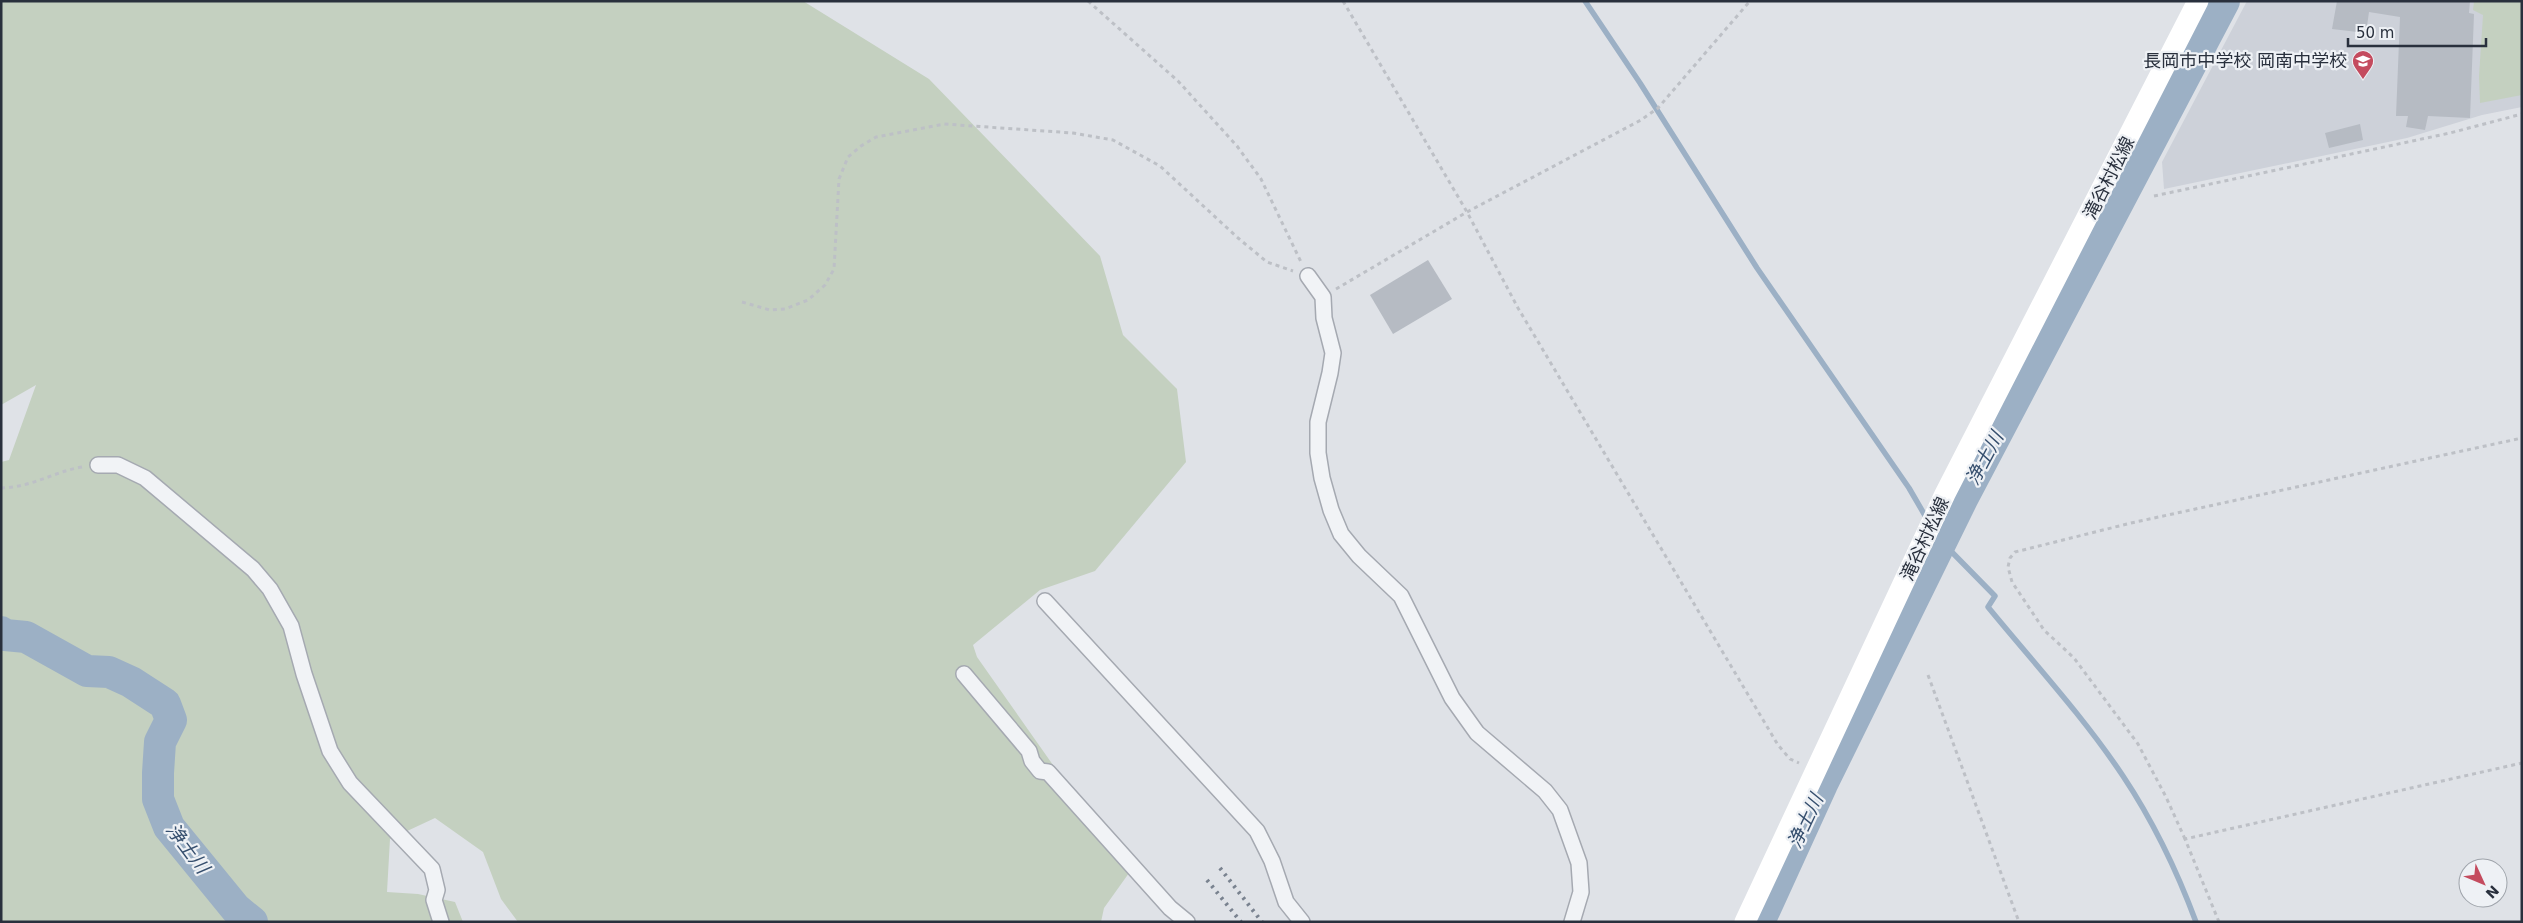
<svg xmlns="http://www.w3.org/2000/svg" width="2523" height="923" viewBox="0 0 2523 923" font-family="'DejaVu Sans','Noto Sans JP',sans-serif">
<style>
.built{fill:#cdd1d9}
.green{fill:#c4d0c0}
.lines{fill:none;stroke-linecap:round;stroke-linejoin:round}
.stream{stroke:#9cb0c5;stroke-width:5.5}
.river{stroke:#9cb0c5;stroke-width:32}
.building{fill:#b6bbc3}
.minor-casing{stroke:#a5a9b1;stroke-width:18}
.path{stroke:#bdc0c6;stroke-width:3;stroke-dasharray:4 4;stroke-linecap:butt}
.minor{stroke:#f1f3f6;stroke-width:15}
.secondary{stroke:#fff;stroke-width:21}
.rail{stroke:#79828f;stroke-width:4;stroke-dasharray:2.5 5;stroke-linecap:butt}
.labels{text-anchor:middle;stroke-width:4.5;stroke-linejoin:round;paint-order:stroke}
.poi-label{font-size:18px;fill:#29303d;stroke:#eef1f5;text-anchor:end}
.street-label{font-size:18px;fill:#29303d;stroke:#eef1f5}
.water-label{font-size:19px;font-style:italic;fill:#364f6e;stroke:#eef1f5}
</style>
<rect width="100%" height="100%" fill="#dfe2e7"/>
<path class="built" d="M2247,1H2522V107L2482,115L2407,138L2164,189L2162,162Z"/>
<g class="green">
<path d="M1,1H803L929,79L1100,256L1123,335L1177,389L1186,462L1095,571L1040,590L973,645L977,657L1129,873L1104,908L1101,922H518L501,899L483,852L435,818L390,839L387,892L418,894L455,902L463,922H1V462L9,460L36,385L1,405Z"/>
<path d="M2474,1H2522V95L2480,103L2479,76L2483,15L2473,10Z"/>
</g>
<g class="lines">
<g class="stream">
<path d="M1585,1L1640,83L1757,268L1909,488L1927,519"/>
<path d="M1933,529L1941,541L1995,596L1988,607C2033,662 2083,716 2123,776C2153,821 2177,871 2196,922"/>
</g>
<g class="river">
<path d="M1,632L5,635L26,637L87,671L109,672L131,682L165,704L171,720L160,742L158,773V799L169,827L236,909L252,922"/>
<path d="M1759,922L1822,784L1963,497L2224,1"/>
</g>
</g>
<g class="building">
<path d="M2337,1H2470L2469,13L2474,14L2470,118L2428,116L2425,130L2406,127L2408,116H2396L2400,17L2369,12L2366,33L2332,29Z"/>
<path d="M2360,124L2363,140L2329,148L2325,133Z"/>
<path d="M1428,260L1452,299L1393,334L1370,295Z"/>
</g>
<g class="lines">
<g class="minor-casing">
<g id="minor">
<path d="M1308,276L1323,297L1324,318L1333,353L1330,373L1318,422V453L1322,478L1331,510L1341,534L1359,556L1401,596L1452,698L1477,733L1545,791L1560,810L1579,863L1581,892L1572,922"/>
<path d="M98,465H118L145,478L253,569L270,589L291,626L304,674L330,751L350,783L432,869L437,890L434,900L441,922"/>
<path d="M1045,601L1257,831L1272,861L1286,902L1302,922"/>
<path d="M964,674L1029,751L1032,761L1040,771L1048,772L1170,908L1187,922"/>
</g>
</g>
<g class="path">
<path d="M1088,1L1178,81L1237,146L1261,179L1301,262"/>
<path d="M1343,1L1467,212L1518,308L1778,745L1790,759L1799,763"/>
<path d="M2154,196L2450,133L2522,114"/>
<path d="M1336,289L1467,212L1641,120L1658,108L1750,1"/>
<path d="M742,302L770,310L785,309L808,300L825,285L834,269L839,179L848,157L861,146L876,137L944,124L1073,133L1113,140L1160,166L1238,238L1267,262L1293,271"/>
<path d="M1,488C33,487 53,472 82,467"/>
<path d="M1928,675L2019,922"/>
<path d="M2185,839L2166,797L2138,744L2074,658L2044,630L2012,582L2008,567L2010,558L2015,552L2131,523L2522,438"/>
<path d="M2219,922L2185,839L2522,763"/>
</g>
<use href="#minor" class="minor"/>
<path class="secondary" d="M1745,922L1945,494L2198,1"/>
<g class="rail">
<path d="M1220,868L1262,922"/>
<path d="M1207,880L1241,922"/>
</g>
</g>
<defs>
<g id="school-pin" transform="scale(1.125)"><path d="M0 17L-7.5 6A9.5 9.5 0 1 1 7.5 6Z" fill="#c44b5e" stroke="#eef1f5"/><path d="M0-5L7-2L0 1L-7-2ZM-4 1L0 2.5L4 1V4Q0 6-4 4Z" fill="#fff"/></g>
</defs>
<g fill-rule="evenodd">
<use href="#school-pin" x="2363" y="61"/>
</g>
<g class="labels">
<g class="poi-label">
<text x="2347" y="67">長岡市中学校 岡南中学校</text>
</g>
<g class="street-label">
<text transform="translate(2109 178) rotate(-63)" y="6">滝谷村松線</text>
<text transform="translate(1925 539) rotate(-65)" y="6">滝谷村松線</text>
</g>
<g class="water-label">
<text transform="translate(1984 458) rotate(-62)" y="7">浄土川</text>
<text transform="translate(1805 821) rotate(-65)" y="7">浄土川</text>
<text transform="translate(188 848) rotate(53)" y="7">浄土川</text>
</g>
</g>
<rect width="2523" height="923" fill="none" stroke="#29303d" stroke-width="5"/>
<g transform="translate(2483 883) rotate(134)"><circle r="24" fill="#eef1f5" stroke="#9fa4ab"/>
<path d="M0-4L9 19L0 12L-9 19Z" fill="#c44b5e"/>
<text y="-8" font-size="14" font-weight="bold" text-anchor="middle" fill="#29303d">N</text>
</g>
<path d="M2348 38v8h138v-8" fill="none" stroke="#29303d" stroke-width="2.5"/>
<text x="2356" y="38" font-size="15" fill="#29303d" stroke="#eef1f5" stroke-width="4" paint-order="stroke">50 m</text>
</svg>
